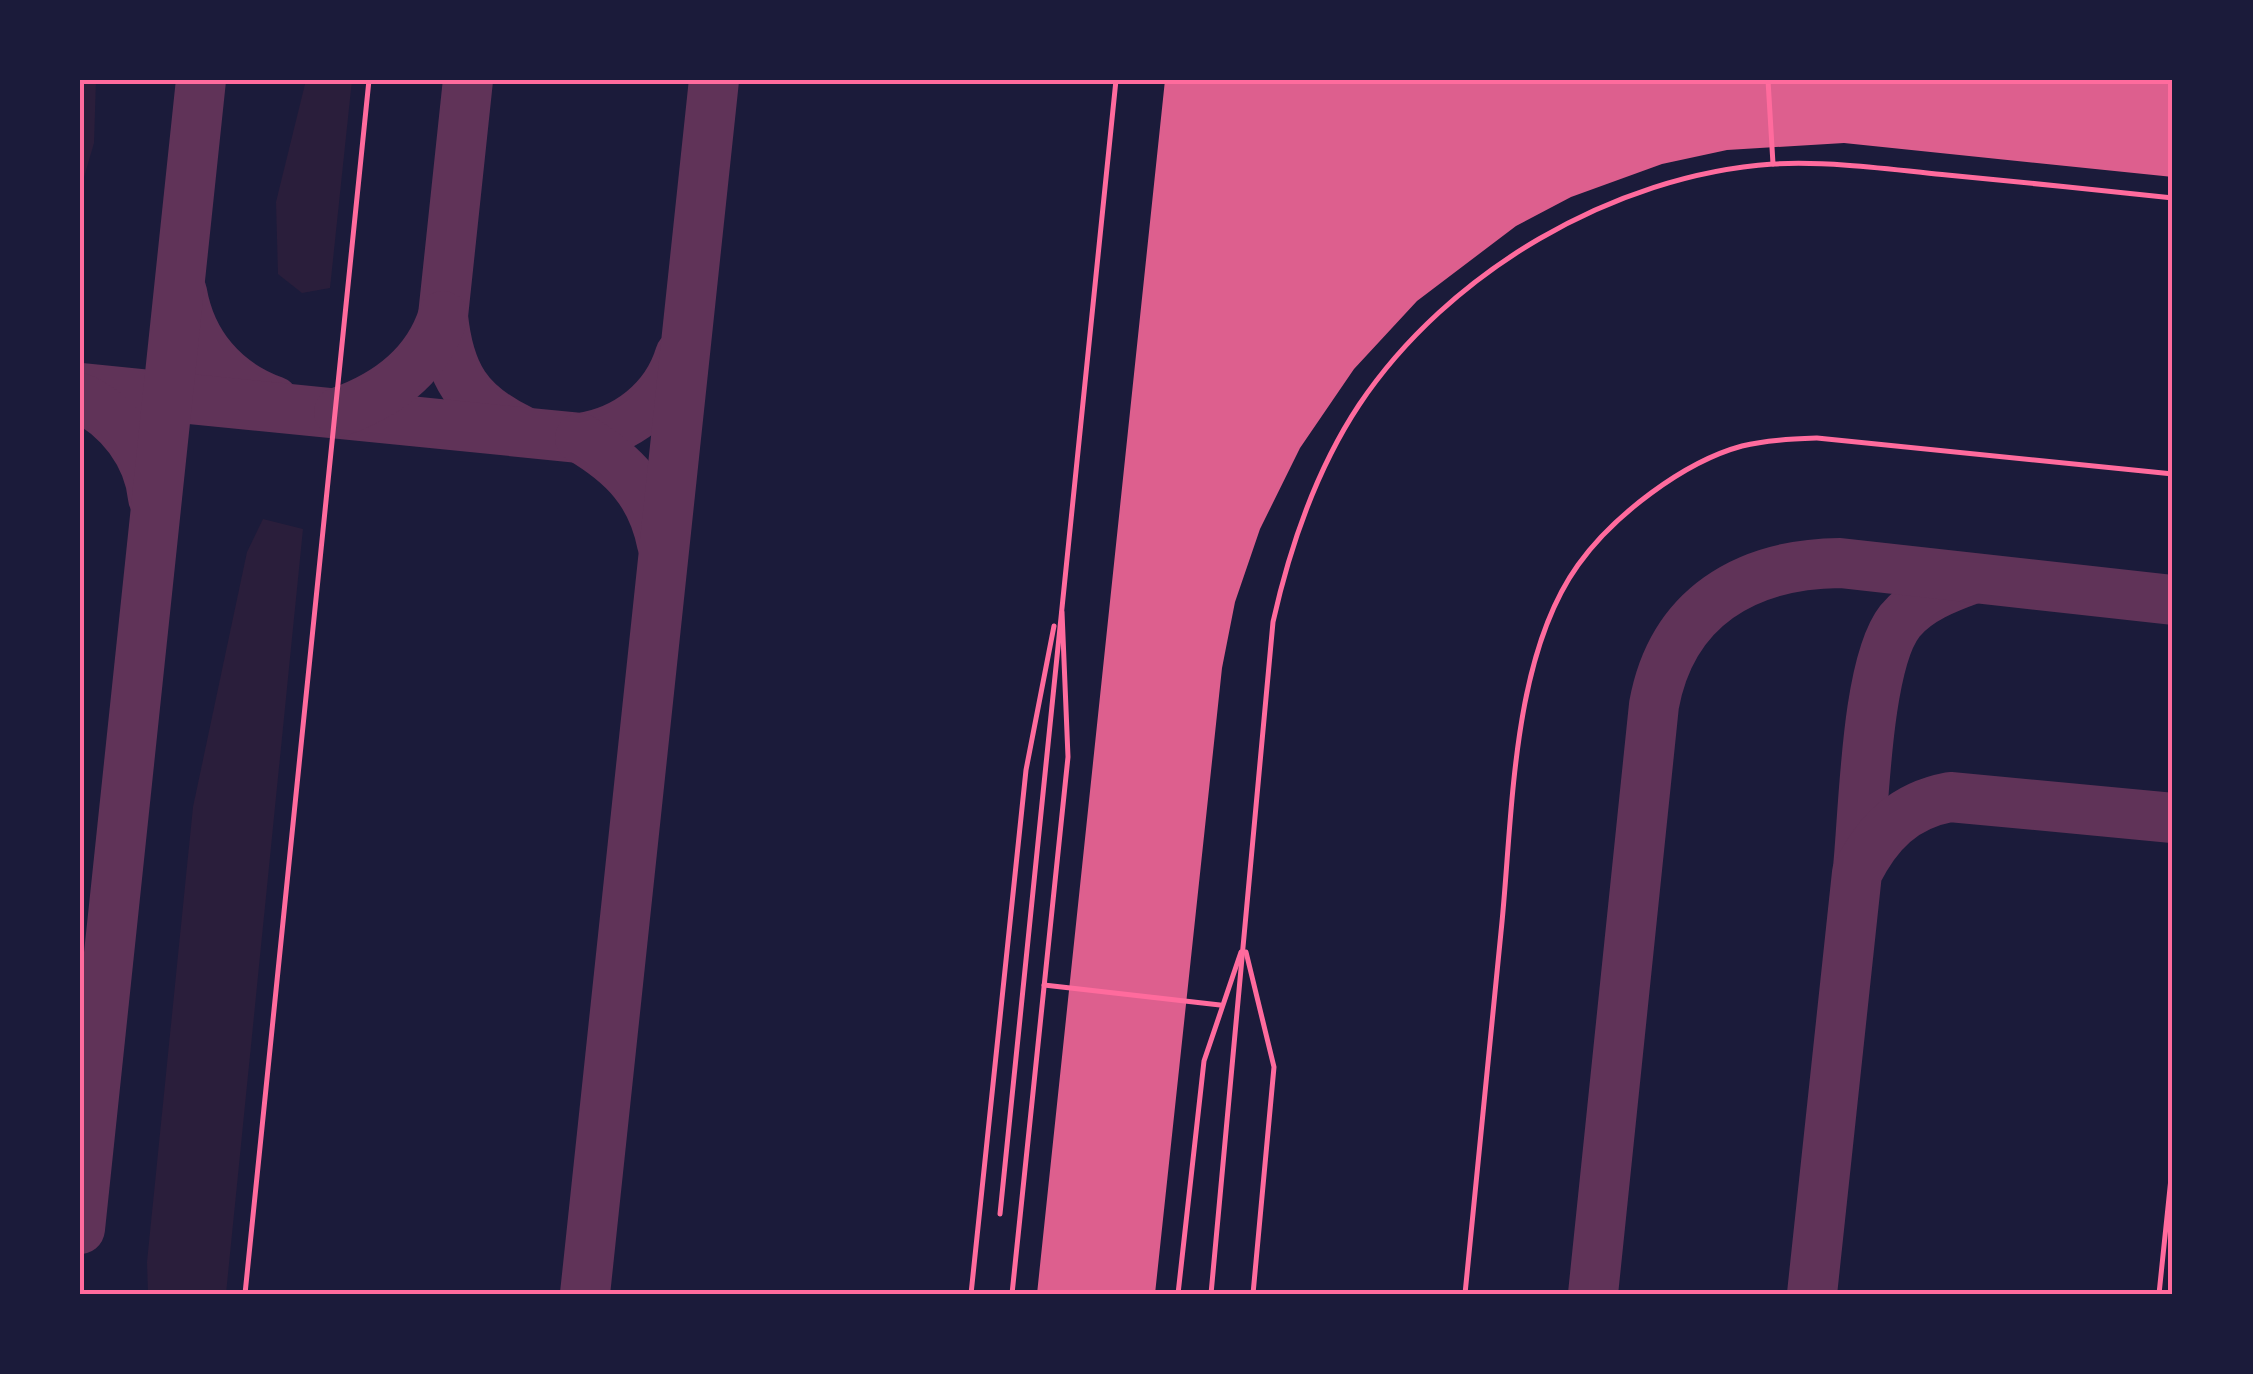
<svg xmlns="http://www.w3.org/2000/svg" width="2253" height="1374" viewBox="0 0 2253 1374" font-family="Barlow,sans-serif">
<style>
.green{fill:#2a1e3b}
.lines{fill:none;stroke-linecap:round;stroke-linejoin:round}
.taxiway{stroke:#603358;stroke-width:50}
.building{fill:#dd5f8e}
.service{stroke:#ff6b9d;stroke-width:5}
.neatline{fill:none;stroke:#ff6b9d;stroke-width:4}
</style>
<rect width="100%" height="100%" fill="#1b1b3a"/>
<g class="green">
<path d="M80,80H96L94,143L80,191Z"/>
<path d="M306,80H352L330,288L302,293L278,274L276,202Z"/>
<path d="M263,519L303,529L226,1294H148L147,1262L193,807L247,552Z"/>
</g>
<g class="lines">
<g class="taxiway">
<path d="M468,80L443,316C449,374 467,404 521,430"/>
<path d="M182,292C191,344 224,383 274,401"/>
<path d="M80,388L580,438C626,431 666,401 680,355"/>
<path d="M80,398C119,415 149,456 153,498"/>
<path d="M339,412C387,395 427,366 443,316"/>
<path d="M580,438C624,464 652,493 662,544"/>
<path d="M1858,868C1864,809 1866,664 1900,621C1918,599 1947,588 1972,579"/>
<path d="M80,1229L201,80"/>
<path d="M585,1294L714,80"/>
<path d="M1593,1294L1654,705C1672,607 1746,564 1840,563L2173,600"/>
<path d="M1812,1294L1857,873C1878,832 1903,806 1950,797L2173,818"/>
</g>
</g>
<path class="building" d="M1165,80H2173V177L1844,143L1727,150L1662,164L1571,197L1516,226L1417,301L1354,369L1300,448L1260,529L1235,602L1222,668L1155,1294H1037Z"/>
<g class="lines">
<g class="service">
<path d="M1768,80L1773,164"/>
<path d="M1246,952L1274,1067L1253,1294"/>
<path d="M1044,985L1220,1005"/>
<path d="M1000,1214L1116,80"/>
<path d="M245,1294L369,80"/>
<path d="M971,1294L1026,770L1054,626"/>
<path d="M1012,1294L1068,757L1062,612"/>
<path d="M1178,1294L1204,1061L1241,952"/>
<path d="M1211,1294L1273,622C1290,546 1316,470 1359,405C1448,272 1613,175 1773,164C1830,161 1889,169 1947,175C2022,182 2098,190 2173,198"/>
<path d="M1465,1294C1477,1173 1489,1053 1501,932C1513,819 1510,660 1578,565C1613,516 1683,462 1742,446C1766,440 1792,439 1817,438L2173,474"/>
<path d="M2159,1294L2173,1159"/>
</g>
</g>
<rect width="2253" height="1374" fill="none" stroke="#1b1b3a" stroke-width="165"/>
<rect x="82" y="82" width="2088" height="1210" class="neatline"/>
</svg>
